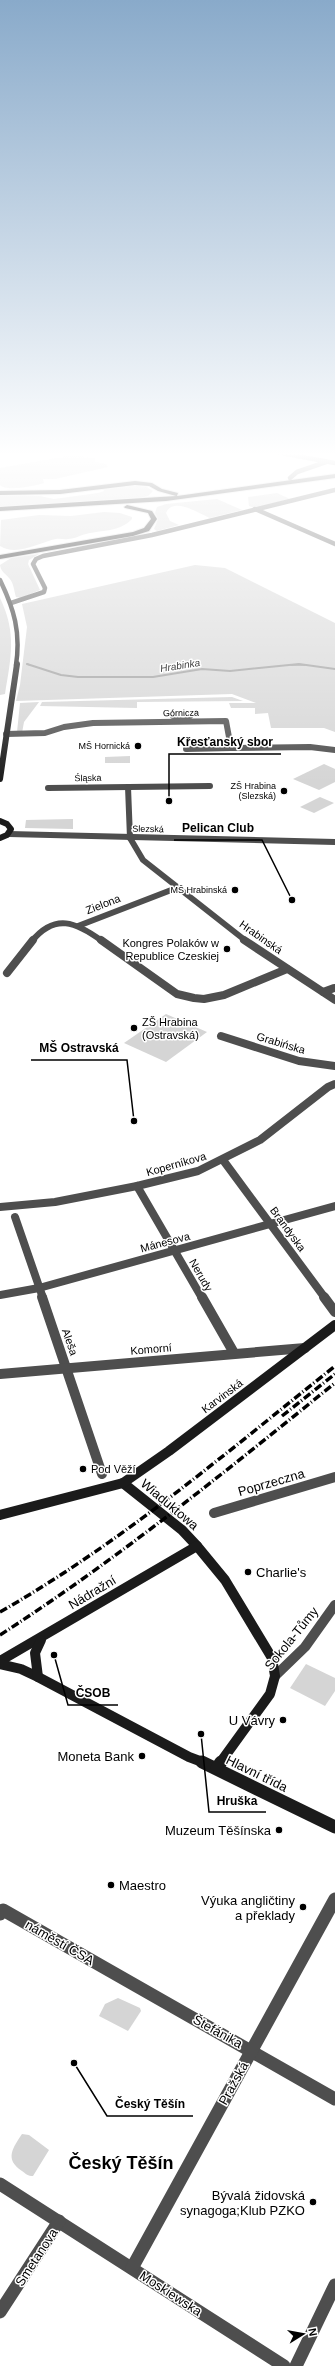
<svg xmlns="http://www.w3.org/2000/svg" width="335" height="2366" viewBox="0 0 335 2366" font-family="Arial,sans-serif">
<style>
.green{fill:#d5d5d5}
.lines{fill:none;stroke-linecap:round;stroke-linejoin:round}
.stream-far1{stroke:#9c9c9c;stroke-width:1.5}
.stream{stroke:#9c9c9c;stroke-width:2}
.highway-casing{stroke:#dbdbdb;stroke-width:2}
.street-far4{stroke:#4e4e4e;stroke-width:4.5}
.street-far3{stroke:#4e4e4e;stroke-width:6}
.street-far2{stroke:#4e4e4e;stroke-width:8}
.street-far1{stroke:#4e4e4e;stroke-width:10}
.street{stroke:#4e4e4e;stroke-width:13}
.secondary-far3{stroke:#1b1b1b;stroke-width:4.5}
.secondary-far2{stroke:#1b1b1b;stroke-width:6}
.secondary-far1{stroke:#1b1b1b;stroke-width:10}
.secondary{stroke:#1b1b1b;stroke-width:13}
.highway{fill:#000;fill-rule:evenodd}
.rail{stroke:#000;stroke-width:3.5;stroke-dasharray:8 2.5 1 2.5;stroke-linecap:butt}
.poi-dot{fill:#000;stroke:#fff;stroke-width:1.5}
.labels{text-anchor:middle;stroke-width:3;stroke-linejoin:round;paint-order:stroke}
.far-street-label{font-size:9px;fill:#000;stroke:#fff}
.far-poi-label{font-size:9px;fill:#000;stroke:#fff;text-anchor:end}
.far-water-label{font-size:10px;font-style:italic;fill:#3d3d3d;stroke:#fff}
.street-label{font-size:11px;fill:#000;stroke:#fff}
.poi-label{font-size:11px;fill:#000;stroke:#fff;text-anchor:start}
.near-street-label{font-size:13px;fill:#000;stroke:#fff}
.near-poi-label{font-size:13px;fill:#000;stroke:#fff;text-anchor:end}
.near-district-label{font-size:18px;font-weight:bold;fill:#000;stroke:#fff}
.leader{fill:none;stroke:#000;stroke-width:1.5}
.callout-dot{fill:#000;stroke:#fff;stroke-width:1.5}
.callout-label{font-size:12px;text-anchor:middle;font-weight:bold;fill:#000;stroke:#fff;stroke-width:3;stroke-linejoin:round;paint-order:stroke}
</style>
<rect width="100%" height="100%" fill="#fff"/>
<g class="green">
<path d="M73,455L95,458V462L106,464L108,467L55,479H43L44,483C35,486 6,492 0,485V468Z"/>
<path d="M132,485L147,487L153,491L148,496L135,499L0,507V495L40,496L54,499L98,493L104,491L103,488Z"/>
<path d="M277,493L290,499L254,508L249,506L248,497Z"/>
<path d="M217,499L242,510L210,518C200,514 173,496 166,513L170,521L179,525L157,531L154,529L158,519L155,513L157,507L166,504Z"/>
<path d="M104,512L120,513L132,517V519C120,532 101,530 86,534C80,535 75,539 68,539C64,540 60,538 56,539C40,542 17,557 0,546L1,520L39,515L71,516Z"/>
<path d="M39,554L29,560L28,564L40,590L21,598L16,597C14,591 14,583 9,578C5,573 1,572 0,565L11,558Z"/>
<path d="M195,565L225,568L335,623V732L324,728H271L268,713L255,714V708H231L229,703H222H256L232,694L16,701L20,685L27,627L22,604Z"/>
<path d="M0,598C17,633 11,658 5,694L0,695Z"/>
<path d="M232,697L243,701L137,702V708L40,706L42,702Z"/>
<path d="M39,702L24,722L22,733L17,732L20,703Z"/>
<path d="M130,756V763H105V757Z"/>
<path d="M324,764L335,769V782L319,790L293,779Z"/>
<path d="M320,797L334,803L314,813L300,807Z"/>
<path d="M73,819V829L25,828L26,820Z"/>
<path d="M166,1014L207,1032L166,1062L124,1043Z"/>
<path d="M306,1664L335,1678V1691L325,1706L290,1688Z"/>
<path d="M118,1998L140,2008L141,2011L128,2031L99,2016L105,2004Z"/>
<path d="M22,2134L29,2135L49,2150L33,2176C28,2176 26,2174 22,2171C4,2159 13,2148 22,2134Z"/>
</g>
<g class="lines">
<g class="stream-far1">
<path d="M325,452L335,453"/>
<path d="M27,664L30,665"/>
<path d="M291,665H305"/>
</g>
<path class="stream" d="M27,664L61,675L78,677H153L202,669L230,671L299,664L335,669"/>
<g class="highway-casing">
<g id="highway">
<path d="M335,474V478L166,501L0,511V507L176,496L158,491L149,486L135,485L60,494L0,495V491L60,490L135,481L152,483L162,489L178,493L177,496Z"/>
<path d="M127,505L152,511L157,519L149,531L133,536L0,559V555L133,532L144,528L151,519L148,513L125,508L124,507Z"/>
</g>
</g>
<g class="street-far4">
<path d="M276,452L335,463"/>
<path d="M290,478L297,472L326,462"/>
<path d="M255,509L335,544"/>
<path d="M11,603L44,592L45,588L33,564L36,559L43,556L152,535L335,490"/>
</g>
<g class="street-far3">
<path d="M173,716H190"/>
<path d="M6,734L45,733L64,727L93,723L226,721L231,748L310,747L335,750"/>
<path d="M186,749L231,748"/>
<path d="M128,787L130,838"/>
<path d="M48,788L210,786"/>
<path d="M9,834L335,842"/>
<path d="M130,838L143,860L246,941"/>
<path d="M78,926L179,887"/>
<path d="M32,941C55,913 76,922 102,941"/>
</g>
<g class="street-far2">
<path d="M101,940L177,994L194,998L204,999L224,995L287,969"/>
<path d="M244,940L335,1000"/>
<path d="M7,973L33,940"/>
<path d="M323,992L334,988"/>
<path d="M221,1036L299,1061L335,1066"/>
<path d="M223,1160L325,1298"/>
<path d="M137,1186L202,1298"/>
<path d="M0,1207L55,1202L137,1186L198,1171L260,1140L328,1087L335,1084"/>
<path d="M15,1217L43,1298"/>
<path d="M0,1295L39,1288L335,1206"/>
</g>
<g class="street-far1">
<path d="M42,1297L102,1474"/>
<path d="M202,1297L234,1353"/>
<path d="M324,1297L335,1312"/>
<path d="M0,1374L305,1348"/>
<path d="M214,1513L335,1477"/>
<path d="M275,1676L305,1647L335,1605"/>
</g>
<g class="street">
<path d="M0,1914L3,1910L335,2099"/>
<path d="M0,2184L284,2366"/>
<path d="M132,2268L335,1899"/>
<path d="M0,2312L59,2221"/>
<path d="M296,2366L335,2285"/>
</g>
<path class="secondary-far3" d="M0,580C14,609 21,632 16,665"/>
<g class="secondary-far2">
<path d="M0,779L17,664"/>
<path d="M0,821L7,824L11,829L7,835L0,838"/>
</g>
<g class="secondary-far1">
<path d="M123,1483L182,1530L197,1546L225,1580L272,1658L275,1676L270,1694L220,1763"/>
<path d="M0,1515L123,1483L169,1451L335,1325"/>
<path d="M0,1661L197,1546"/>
<path d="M0,1664L21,1669L38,1677L189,1757L205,1763"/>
<path d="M38,1677L35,1653L41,1640"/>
</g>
<g class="secondary">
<path d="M202,1762L335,1827"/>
<path d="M217,1768L221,1762"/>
</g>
<use href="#highway" class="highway"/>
<g class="rail">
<path d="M282,1416L335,1374"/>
<path d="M0,1612C121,1543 226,1453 335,1366"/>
<path d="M0,1635C118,1559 226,1471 335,1383"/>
</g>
</g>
<linearGradient id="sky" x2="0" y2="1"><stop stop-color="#89aaca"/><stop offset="0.58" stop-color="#fff"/><stop offset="1" stop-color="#fff" stop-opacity="0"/></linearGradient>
<rect width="335" height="783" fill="url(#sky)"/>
<g class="poi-dot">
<circle cx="138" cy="746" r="4"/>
<circle cx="284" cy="791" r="4"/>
<circle cx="235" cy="890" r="4"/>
<circle cx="227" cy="949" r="4"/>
<circle cx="134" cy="1028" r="4"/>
<circle cx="83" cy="1469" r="4"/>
<circle cx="248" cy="1572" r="4"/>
<circle cx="283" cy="1720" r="4"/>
<circle cx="142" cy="1756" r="4"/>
<circle cx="279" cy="1830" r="4"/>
<circle cx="111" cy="1885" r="4"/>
<circle cx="303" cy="1907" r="4"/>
<circle cx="313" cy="2202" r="4"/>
</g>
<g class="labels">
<g class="far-street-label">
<text transform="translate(181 713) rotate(-1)" y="3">Górnicza</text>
<text transform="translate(88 778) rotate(-1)" y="3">Śląska</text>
<text transform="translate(148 829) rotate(1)" y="3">Slezská</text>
</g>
<g class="far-poi-label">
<text x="130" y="749">MŠ Hornická</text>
<text x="276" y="789">ZŠ Hrabina<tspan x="276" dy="10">(Slezská)</tspan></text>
<text x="227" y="893">MŠ Hrabinská</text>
</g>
<g class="far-water-label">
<text transform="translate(180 665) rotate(-9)" y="4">Hrabinka</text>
</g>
<g class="street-label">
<text transform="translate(103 904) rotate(-21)" y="4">Zielona</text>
<text transform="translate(261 937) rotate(35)" y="4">Hrabinská</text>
<text transform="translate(281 1043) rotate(17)" y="4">Grabińska</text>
<text transform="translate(176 1164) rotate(-16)" y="4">Koperníkova</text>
<text transform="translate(288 1229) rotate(54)" y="4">Brandyska</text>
<text transform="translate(165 1242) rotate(-15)" y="4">Mánesova</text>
<text transform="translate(201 1275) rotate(60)" y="4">Nerudy</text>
<text transform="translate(70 1342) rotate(71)" y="4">Aleša</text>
<text transform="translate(151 1349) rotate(-5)" y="4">Komorní</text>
<text transform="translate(222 1396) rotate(-37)" y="4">Karvinská</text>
</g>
<g class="poi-label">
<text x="219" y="947" text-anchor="end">Kongres Polaków w<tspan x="219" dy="13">Republice Czeskiej</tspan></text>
<text x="142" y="1026">ZŠ Hrabina<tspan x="142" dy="13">(Ostravská)</tspan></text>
<text x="91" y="1473">Pod Věží</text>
</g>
<g class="near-street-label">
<text transform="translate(271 1482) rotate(-16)" y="5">Poprzeczna</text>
<text transform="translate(170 1504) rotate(40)" y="5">Wiaduktowa</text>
<text transform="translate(92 1592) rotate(-31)" y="5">Nádražní</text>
<text transform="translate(291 1638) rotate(-51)" y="5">Sokola-Tůmy</text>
<text transform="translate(257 1773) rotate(26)" y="5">Hlavní třída</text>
<text transform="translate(60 1942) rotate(30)" y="5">náměstí ČSA</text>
<text transform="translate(218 2031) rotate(29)" y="5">Štefánika</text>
<text transform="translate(233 2083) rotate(-61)" y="5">Pražská</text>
<text transform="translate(36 2257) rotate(-57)" y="5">Smetanova</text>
<text transform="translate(171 2293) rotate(33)" y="5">Moskiewska</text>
</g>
<g class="near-poi-label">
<text x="256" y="1577" text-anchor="start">Charlie's</text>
<text x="275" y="1725">U Vávry</text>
<text x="134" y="1761">Moneta Bank</text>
<text x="271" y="1835">Muzeum Těšínska</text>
<text x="119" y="1890" text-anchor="start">Maestro</text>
<text x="295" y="1905">Výuka angličtiny<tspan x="295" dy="15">a překlady</tspan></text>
<text x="305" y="2200">Bývalá židovská<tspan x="305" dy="15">synagoga;Klub PZKO</tspan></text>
</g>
<g class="near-district-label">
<text x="121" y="2169">Český Těšín</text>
</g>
</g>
<path class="leader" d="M169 801L169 754H281M292 900L262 840H174M134 1121L127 1060H31M54 1655L68 1705H118M201 1734L209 1812H266M74 2063L107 2116H193"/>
<g class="callout-dot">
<circle cx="169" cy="801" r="4"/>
<circle cx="292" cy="900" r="4"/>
<circle cx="134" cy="1121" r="4"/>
<circle cx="54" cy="1655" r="4"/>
<circle cx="201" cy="1734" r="4"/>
<circle cx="74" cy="2063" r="4"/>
</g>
<g class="callout-label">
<text x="225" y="746">Křesťanský sbor</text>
<text x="218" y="832">Pelican Club</text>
<text x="79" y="1052">MŠ Ostravská</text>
<text x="93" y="1697">ČSOB</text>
<text x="237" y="1805">Hruška</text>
<text x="150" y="2108">Český Těšín</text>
</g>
<g transform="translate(303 2334) rotate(79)" stroke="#ffffff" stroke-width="3" paint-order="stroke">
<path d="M0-3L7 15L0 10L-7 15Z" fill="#000000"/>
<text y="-6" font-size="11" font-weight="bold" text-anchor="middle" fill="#000000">N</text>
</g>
</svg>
